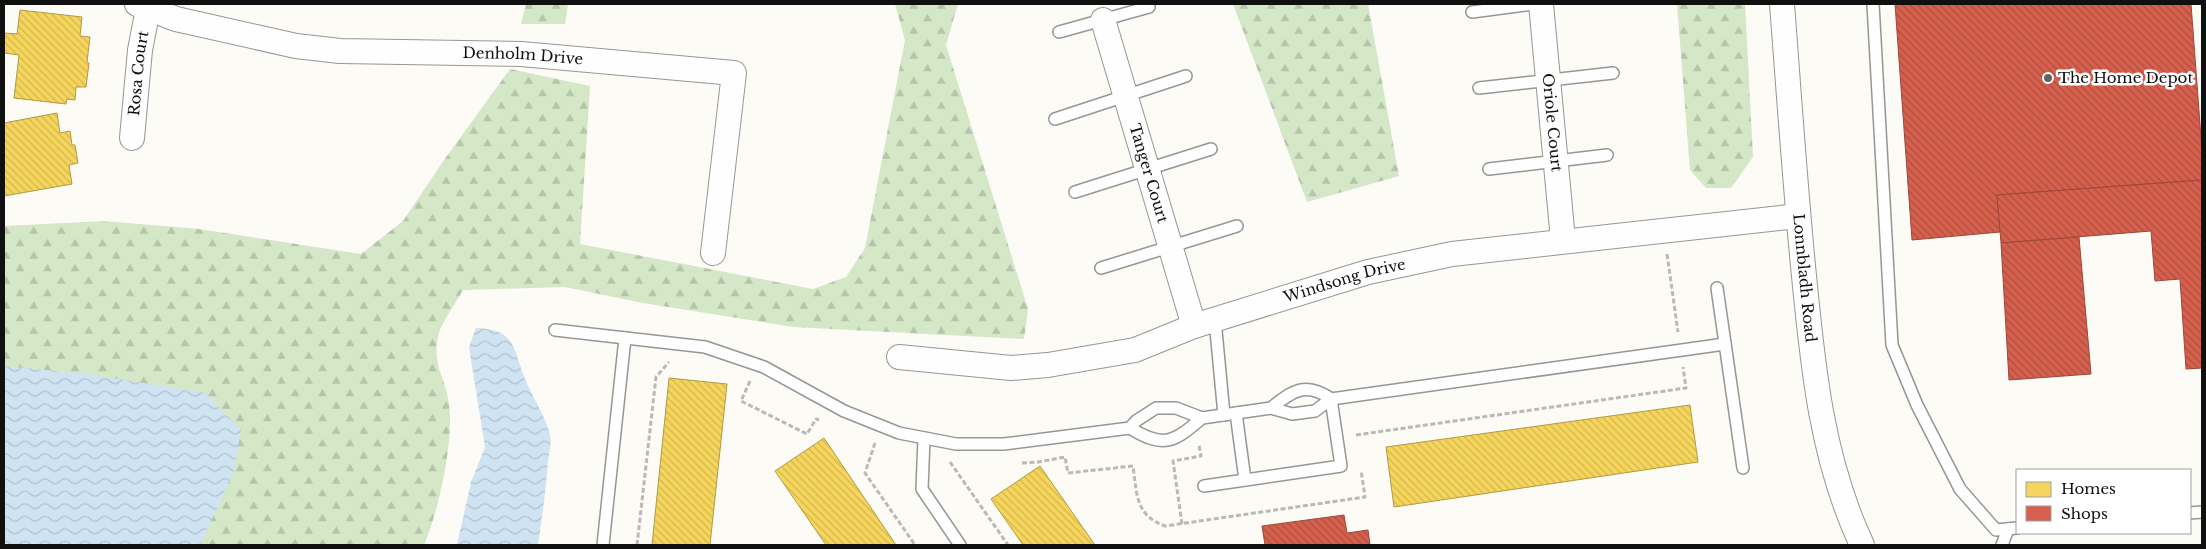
<svg xmlns="http://www.w3.org/2000/svg" width="2206" height="549" viewBox="0 0 2206 549" font-family="'Libre Baskerville',serif">
<style>
.forest{fill:url(#forest-firs)}
.water{fill:url(#water-waves)}
.homes{fill:url(#homes-back-hatch);stroke:#b19a45}
.shops{fill:url(#shops-back-hatch);stroke:#9b483b}
.lines{fill:none;stroke-linecap:round;stroke-linejoin:round}
.service-casing{stroke:#969694;stroke-width:14}
.minor-casing{stroke:#969694;stroke-width:26}
.path{stroke:#b9b9b8;stroke-width:3;stroke-dasharray:5 2.5;stroke-linecap:butt}
.service{stroke:#fffefe;stroke-width:11}
.minor{stroke:#fffefe;stroke-width:24}
.poi-dot{fill:#636260;stroke:#fff;stroke-width:2}
.labels{text-anchor:middle;stroke-width:5;stroke-linejoin:round;paint-order:stroke}
.street-label{font-size:15px;fill:#101010;stroke:#fff}
.poi-label{font-size:15px;fill:#101010;stroke:#fff;text-anchor:start}
</style>
<defs>
<pattern id="forest-firs" width="22" height="20" patternUnits="userSpaceOnUse" patternTransform="scale(1.25)"><rect width="22" height="20" fill="#d4e7c7"/><path d="M5 1l3.5 6h-7zM16 11l3.5 6h-7z" fill="#b5c5aa"/></pattern>
<pattern id="water-waves" width="16" height="10" patternUnits="userSpaceOnUse" patternTransform="scale(1.25)"><rect width="16" height="10" fill="#d0e3f2"/><path d="M0 5q4-4 8 0t8 0" fill="none" stroke="#b2c2ce"/></pattern>
<pattern id="homes-back-hatch" width="6" height="6" patternUnits="userSpaceOnUse" patternTransform="scale(1.25)"><rect width="6" height="6" fill="#f6d55c"/><path d="M-1 5l2 2M0 0l6 6M5-1l2 2" fill="none" stroke="#d2b64f"/></pattern>
<pattern id="shops-back-hatch" width="6" height="6" patternUnits="userSpaceOnUse" patternTransform="scale(1.25)"><rect width="6" height="6" fill="#d6604d"/><path d="M-1 5l2 2M0 0l6 6M5-1l2 2" fill="none" stroke="#ac4e3f"/></pattern>
</defs>
<rect width="100%" height="100%" fill="#fcfbf6"/>
<g class="forest">
<path d="M526,4H568L565,24H521Z"/>
<path d="M895,4H958L946,45L1028,309L1024,339L793,327L643,303L565,287L463,290C456,303 440,324 438,337C432,366 446,378 449,404C454,441 439,510 424,545H4V226L104,221L199,229L361,254L403,221L444,160L510,69L590,86L580,244L813,289L846,277L865,248L905,40Z"/>
<path d="M1233,4H1368L1399,176L1307,202Z"/>
<path d="M1677,4H1745L1753,157L1731,188H1706L1690,170Z"/>
</g>
<g class="water">
<path d="M476,328C516,329 513,349 525,379C533,399 545,414 550,435C552,443 549,453 548,462C546,490 542,517 538,545H457L471,482L485,447L469,347Z"/>
<path d="M4,366L88,374L205,393L241,430L234,471L200,545H4Z"/>
</g>
<g class="homes">
<path d="M20,10L82,17L80,36L90,37L87,62L89,63L86,87H76L75,100L67,99L66,104L14,98L19,55L4,53V33L17,34Z"/>
<path d="M57,113L60,133L70,131L72,145H75L78,163L69,165L72,184L4,196V123Z"/>
<path d="M669,378L727,384L710,545H652Z"/>
<path d="M1690,405L1698,462L1394,507L1386,447Z"/>
<path d="M824,438L896,545H826L775,471Z"/>
<path d="M1040,466L1095,545H1023L991,499Z"/>
</g>
<g class="shops">
<path d="M1895,4H2191L2202,151V180L1997,195L2000,232L1912,240Z"/>
<path d="M2202,180V368L2186,369L2180,279L2155,281L2151,231L2001,243L1997,195Z"/>
<path d="M2079,237L2091,374L2009,380L2001,243Z"/>
<path d="M1344,515L1347,533L1368,530L1370,545H1265L1262,526Z"/>
</g>
<g class="lines">
<g class="service-casing">
<g id="service">
<path d="M1873,4L1892,345L1917,405L1960,489L1996,530L2017,528"/>
<path d="M1472,12L1533,4"/>
<path d="M1059,32L1149,7"/>
<path d="M1479,88L1613,73"/>
<path d="M1055,119L1186,76"/>
<path d="M1489,169L1607,155"/>
<path d="M1075,192L1211,149"/>
<path d="M1101,268L1237,226"/>
<path d="M1717,288L1743,468"/>
<path d="M1215,320L1224,415"/>
<path d="M555,330L705,347L764,367L844,411L899,433L956,444H1004L1130,428C1164,449 1174,442 1202,418"/>
<path d="M1236,413L1245,480"/>
<path d="M1130,428L1136,421L1156,408H1176L1202,418L1271,408L1292,414L1315,411L1331,399L1725,344"/>
<path d="M924,438L922,489L960,545"/>
<path d="M1204,486L1341,466L1331,399C1306,381 1292,391 1271,408"/>
<path d="M2190,513L2202,512"/>
<path d="M603,545L625,338"/>
<path d="M2002,545L2008,529"/>
</g>
</g>
<g class="minor-casing">
<g id="minor">
<path id="s1" d="M137,4L176,19L296,46L340,51L521,54L734,73L713,253"/>
<path id="s2" d="M1541,4L1563,240"/>
<path id="s3" d="M1782,4C1789,95 1795,185 1804,276C1813,369 1822,460 1862,545"/>
<path id="s4" d="M1103,20L1194,326"/>
<path id="s5" d="M132,138L140,50L148,9"/>
<path id="s6" d="M899,357L1011,368L1048,365L1135,350L1194,326L1368,272L1452,254L1798,216"/>
</g>
</g>
<g class="path">
<path d="M1667,254L1678,332"/>
<path d="M750,381L741,401L807,434L816,419L819,420"/>
<path d="M1356,435L1686,388L1683,367"/>
<path d="M875,443L865,473L915,545"/>
<path d="M950,462L1008,545"/>
<path d="M1022,463L1038,462L1065,457L1068,473L1133,466C1137,494 1135,515 1165,526L1365,497L1361,470"/>
<path d="M1182,524L1173,461L1201,456L1199,445"/>
<path d="M637,545L656,377L669,362"/>
</g>
<use href="#service" class="service"/>
<use href="#minor" class="minor"/>
</g>
<circle class="poi-dot" cx="2048" cy="78" r="5"/>
<g class="labels">
<g class="street-label">
<text dy="5" stroke="none"><textPath href="#s1" startOffset="392">Denholm Drive</textPath></text>
<text dy="5" stroke="none"><textPath href="#s5" startOffset="65">Rosa Court</textPath></text>
<text dy="5" stroke="none"><textPath href="#s2" startOffset="119">Oriole Court</textPath></text>
<text dy="5" stroke="none"><textPath href="#s4" startOffset="160">Tanger Court</textPath></text>
<text dy="5" stroke="none"><textPath href="#s3" startOffset="275">Lonnbladh Road</textPath></text>
<text dy="5" stroke="none"><textPath href="#s6" startOffset="459">Windsong Drive</textPath></text>
</g>
<g class="poi-label">
<text x="2058" y="83">The Home Depot</text>
</g>
</g>
<rect width="2206" height="549" fill="none" stroke="#101010" stroke-width="10"/>
<rect x="2016" y="469" width="175" height="65" fill="#ffffff" stroke="#9f9f9f"/>
<rect x="2026" y="482" width="25" height="15" fill="#f6d55c" stroke="#9f9f9f"/>
<text x="2061" y="494" font-size="15" fill="#101010">Homes</text>
<rect x="2026" y="506" width="25" height="15" fill="#d6604d" stroke="#9f9f9f"/>
<text x="2061" y="519" font-size="15" fill="#101010">Shops</text>
</svg>
